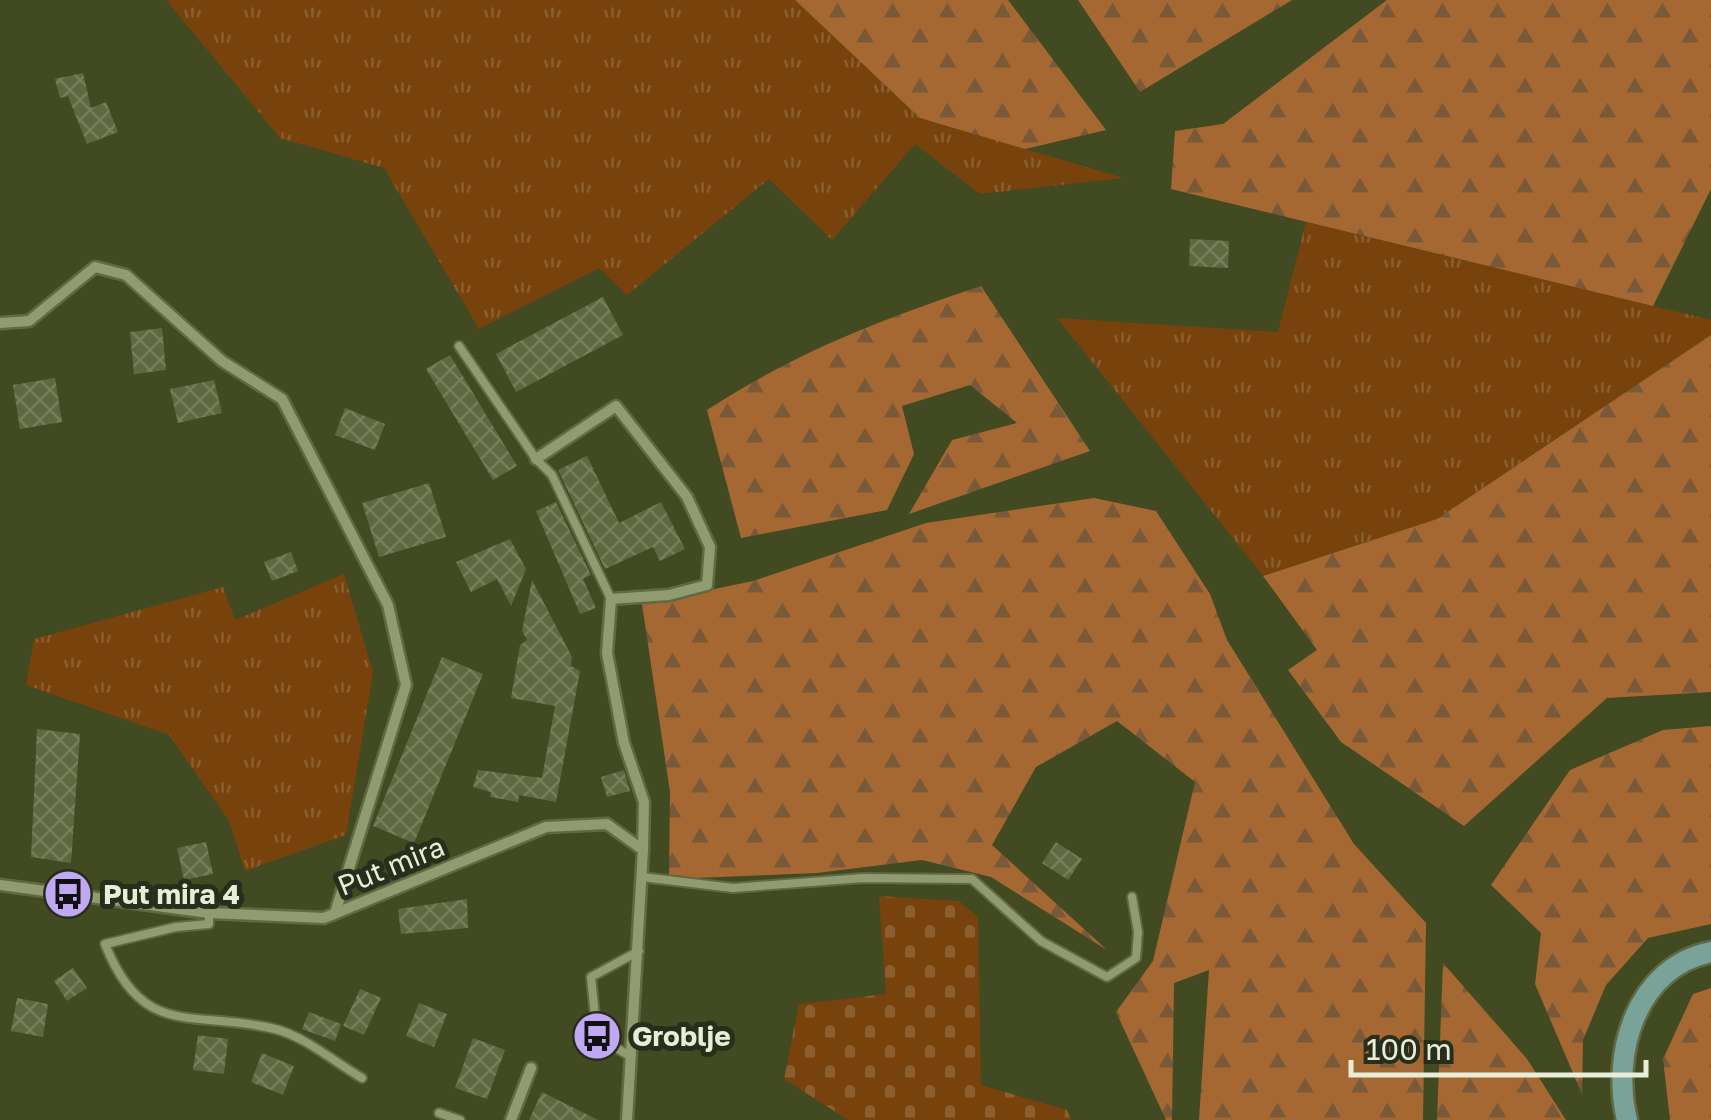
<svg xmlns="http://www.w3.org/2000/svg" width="1711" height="1120" viewBox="0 0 1711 1120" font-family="'Golos Text',sans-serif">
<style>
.grass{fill:url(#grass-tufts)}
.forest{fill:url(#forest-firs)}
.cemetery{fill:url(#cemetery-stones)}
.building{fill:url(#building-cross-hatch)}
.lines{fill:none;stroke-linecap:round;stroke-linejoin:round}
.service-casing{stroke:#616844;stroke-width:12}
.minor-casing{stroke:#616844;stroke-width:15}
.secondary-casing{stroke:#616844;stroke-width:25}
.service{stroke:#919b70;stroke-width:8}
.minor{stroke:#919b70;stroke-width:10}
.secondary{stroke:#79a298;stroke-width:20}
.labels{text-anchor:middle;stroke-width:10;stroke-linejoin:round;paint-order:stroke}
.street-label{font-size:28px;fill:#e7edd6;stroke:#292e1c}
.poi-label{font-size:28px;font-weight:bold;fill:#e7edd6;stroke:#292e1c;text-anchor:start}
</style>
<defs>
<pattern id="grass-tufts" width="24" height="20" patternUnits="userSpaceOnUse" patternTransform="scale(2.5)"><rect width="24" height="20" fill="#77420b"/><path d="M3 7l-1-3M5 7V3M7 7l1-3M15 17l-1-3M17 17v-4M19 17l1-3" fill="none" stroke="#8a5e2e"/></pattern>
<pattern id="forest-firs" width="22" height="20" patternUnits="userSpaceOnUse" patternTransform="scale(2.5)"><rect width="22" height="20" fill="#a56833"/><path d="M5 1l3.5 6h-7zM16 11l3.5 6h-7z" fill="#7a5939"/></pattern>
<pattern id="cemetery-stones" width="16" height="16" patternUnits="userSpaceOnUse" patternTransform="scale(2.5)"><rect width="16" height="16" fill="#77420b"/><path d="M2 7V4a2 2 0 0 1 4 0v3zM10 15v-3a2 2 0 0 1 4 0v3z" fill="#8a5e2e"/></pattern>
<pattern id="building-cross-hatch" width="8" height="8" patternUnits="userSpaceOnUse" patternTransform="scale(2.5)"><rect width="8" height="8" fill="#5f6940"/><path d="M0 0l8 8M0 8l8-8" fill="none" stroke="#767f5b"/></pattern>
</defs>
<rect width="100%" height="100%" fill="#414a21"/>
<g class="grass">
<path d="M166,0H795L920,118L1124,178L980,194L915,144L832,240L769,179L627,295L599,268L479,329L384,168L280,138Z"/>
<path d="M1306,222L1711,320V335L1437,519L1263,576L1057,318L1278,332Z"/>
<path d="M344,574L373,672L346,835L245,871L229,821L169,735L26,685L34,639L223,587L235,620Z"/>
</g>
<g class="forest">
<path d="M795,0H1008L1106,130L1025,149L920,118Z"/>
<path d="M1078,0H1292L1140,92Z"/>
<path d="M1387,0H1711V189L1653,306L1171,189L1175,131L1223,124Z"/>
<path d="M981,286L1090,451L909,514L952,440L1017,423L970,385L902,406L914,454L887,510L741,538L707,410C796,352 880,320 981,286Z"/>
<path d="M1711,335V692L1607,698L1464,826L1341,742L1288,670L1317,650L1263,576L1437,519Z"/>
<path d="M1094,498L1156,511L1210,594L1227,640L1354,844L1426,923L1423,1120H1199L1209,970L1174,983L1172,1120H1166L1116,1012L1153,961L1195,782L1117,721L1036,767L992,845L1107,950L991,877L922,860L817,873L669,879L670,792L642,604L753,581L926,523Z"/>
<path d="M1711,726V924L1648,938L1606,985L1583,1040L1582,1094L1535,984L1541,933L1491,885L1570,770L1663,730Z"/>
<path d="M1443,963L1527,1059L1566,1120H1437Z"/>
<path d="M1711,988V1120H1670L1663,1059L1693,994Z"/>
</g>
<path class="cemetery" d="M879,896L959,901L978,917L981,1085L1067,1110L1071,1120H848L784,1079L799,1004L886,994Z"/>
<g class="building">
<path d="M83,73L91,108L106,102L118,132L87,144L68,96L60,98L55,79Z"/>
<path d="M1190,239L1229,241L1228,268L1189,266Z"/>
<path d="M603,297L623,335L516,392L496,354Z"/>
<path d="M162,328L166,370L134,374L130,332Z"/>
<path d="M450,355L517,466L493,480L426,369Z"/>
<path d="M55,378L62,422L20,429L13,385Z"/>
<path d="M214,380L222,413L178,423L170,389Z"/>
<path d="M345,408L385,424L375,450L335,435Z"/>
<path d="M587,456L619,523L661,502L685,549L660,561L653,547L605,569L558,470Z"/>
<path d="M429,483L446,537L379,557L362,503Z"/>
<path d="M556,502L591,575L583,579L596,608L580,614L536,511Z"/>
<path d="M510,539L526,569L511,606L497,579L471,592L456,562Z"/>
<path d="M291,552L298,571L272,581L264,562Z"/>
<path d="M532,580L572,657L571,666L580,671L556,802L519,795L518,802L490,797L491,792L473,787L478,770L542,778L555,706L511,698L520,645L527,640L522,631Z"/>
<path d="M442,657L483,674L414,843L373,826Z"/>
<path d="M37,729L80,734L71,863L31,857Z"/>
<path d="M624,770L630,791L607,797L601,777Z"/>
<path d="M206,842L213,874L184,880L177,848Z"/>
<path d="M1056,842L1082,859L1068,880L1042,863Z"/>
<path d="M467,899L468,928L401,934L398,909Z"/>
<path d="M73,968L87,988L67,1001L54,981Z"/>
<path d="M360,989L381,998L364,1035L343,1026Z"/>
<path d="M17,998L48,1004L43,1037L11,1031Z"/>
<path d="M419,1003L447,1014L434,1047L406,1036Z"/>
<path d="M309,1012L341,1024L335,1041L302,1029Z"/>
<path d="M198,1035L228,1039L224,1074L193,1070Z"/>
<path d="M473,1038L505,1050L487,1099L455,1088Z"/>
<path d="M262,1053L294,1066L283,1095L251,1082Z"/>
<path d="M542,1092L598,1120H529Z"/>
</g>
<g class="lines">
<g class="service-casing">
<g id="service">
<path d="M459,346L536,459L552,475L611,599"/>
<path d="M642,877L733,888L863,878L972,879L1041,941L1107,977L1136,958L1138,932L1132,897"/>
<path d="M209,913V924L176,927L105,944C143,1041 195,1009 275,1029C304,1036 336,1063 362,1078"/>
<path d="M628,1055L597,1036L591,977L639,951"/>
<path d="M439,1113L460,1120"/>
</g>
</g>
<g class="minor-casing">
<g id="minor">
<path d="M0,323L29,321L95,267L126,275L222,361L282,399L388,605L406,685L335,913"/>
<path d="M536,459L616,406L687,497L710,547L707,585L669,595L611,599L607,653L624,743L644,802L643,850"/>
<path d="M0,885L209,913L324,918L546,827L607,824L643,850L627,1120"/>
<path d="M511,1120L531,1068"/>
</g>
</g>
<g class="secondary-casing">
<path id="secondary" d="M1627,1120C1611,1054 1636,967 1711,952"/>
</g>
<use href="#service" class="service"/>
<use href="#minor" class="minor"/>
<use href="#secondary" class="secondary"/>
</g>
<defs>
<g id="bus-disc" transform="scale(2.5)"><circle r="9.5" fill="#c1a8f3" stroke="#292e1c"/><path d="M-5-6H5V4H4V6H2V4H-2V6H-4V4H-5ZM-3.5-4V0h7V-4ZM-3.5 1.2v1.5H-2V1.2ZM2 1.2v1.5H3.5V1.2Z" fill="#111"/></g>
</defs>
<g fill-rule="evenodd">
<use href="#bus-disc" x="68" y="894"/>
<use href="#bus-disc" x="597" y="1036"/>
</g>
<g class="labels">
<g class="street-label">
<text transform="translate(391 866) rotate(-22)" y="10">Put mira</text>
</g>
<g class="poi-label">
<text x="103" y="904">Put mira 4</text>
<text x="632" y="1046">Groblje</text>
</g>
</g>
<path d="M1351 1060v15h295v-15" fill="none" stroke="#e7edd6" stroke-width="5"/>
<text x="1366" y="1060" font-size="30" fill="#e7edd6" stroke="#292e1c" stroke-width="8" paint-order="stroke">100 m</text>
</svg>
